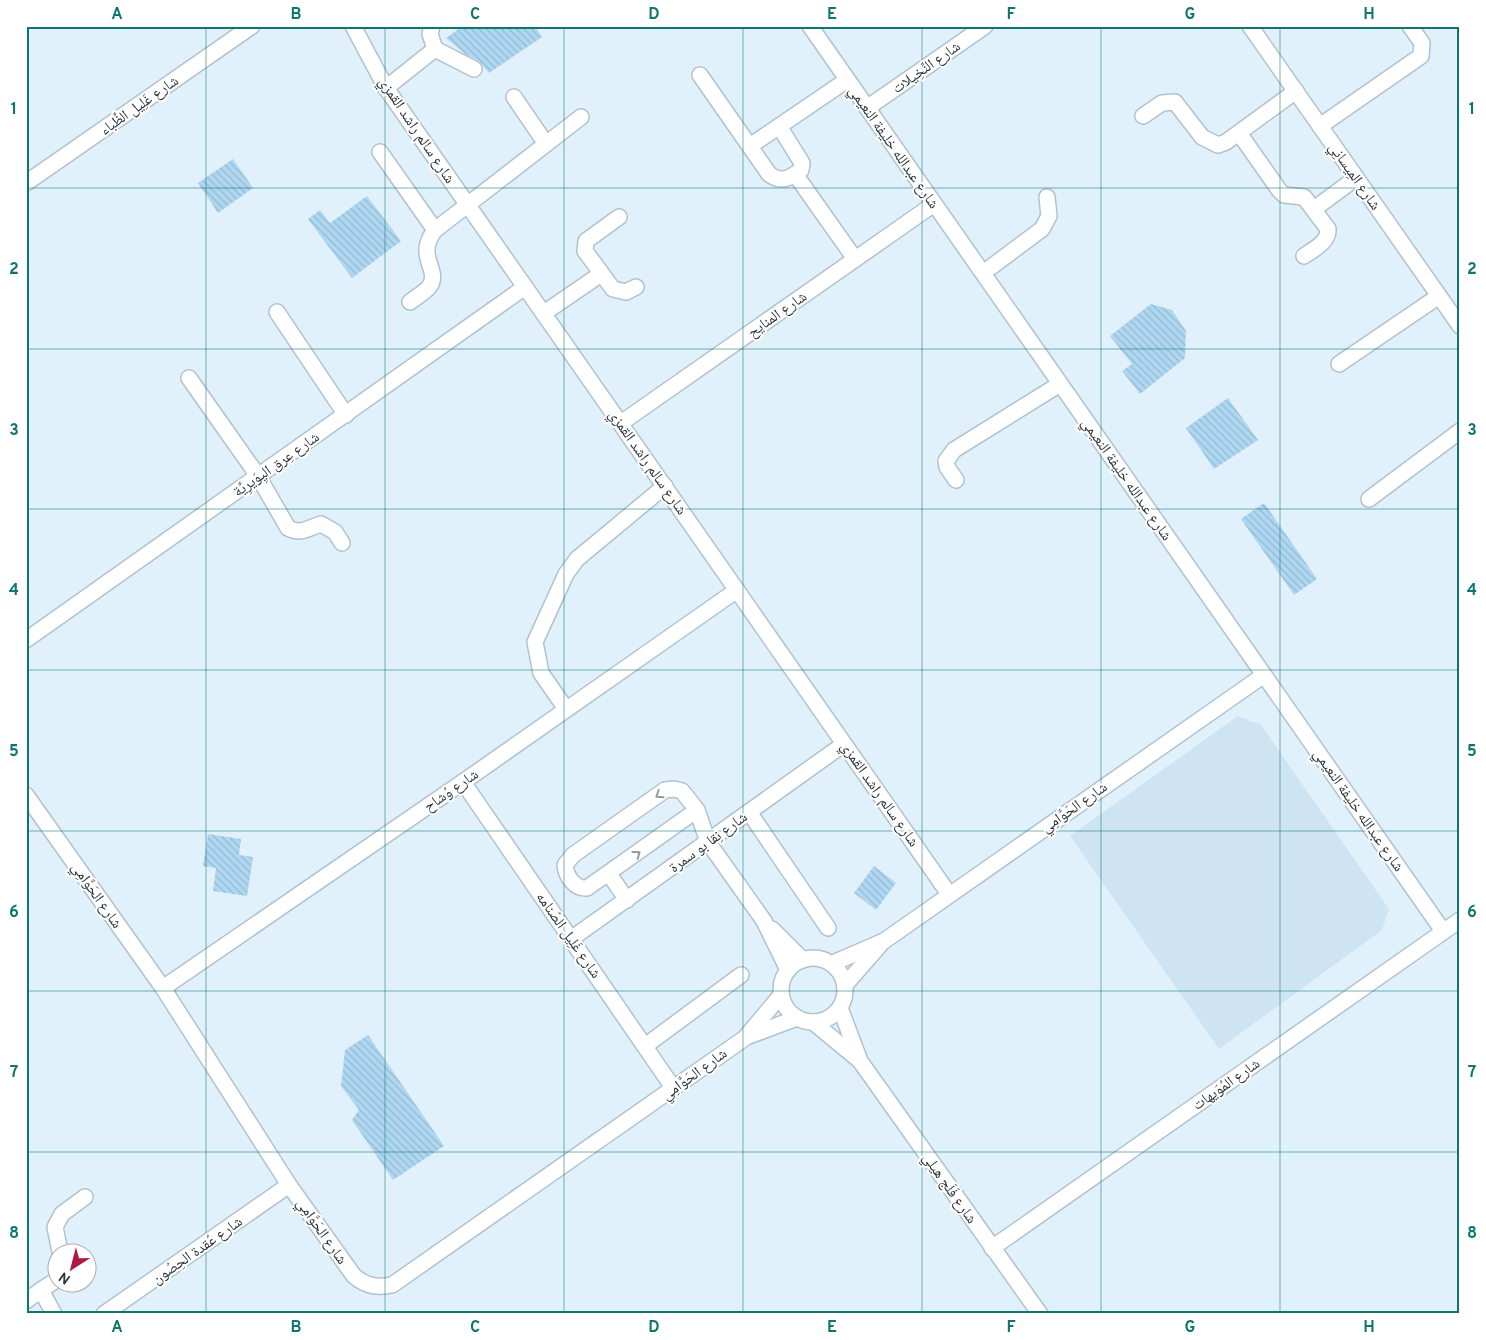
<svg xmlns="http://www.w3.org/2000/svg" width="1486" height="1340" viewBox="0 0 1486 1340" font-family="Overpass,'Noto Naskh Arabic',sans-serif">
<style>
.built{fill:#cee4f3}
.building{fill:url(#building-back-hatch)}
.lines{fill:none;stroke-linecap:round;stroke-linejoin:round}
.minor-casing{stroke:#b2c2cc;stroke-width:18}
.minor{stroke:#fff;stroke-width:15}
.oneway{stroke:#96999b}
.grid{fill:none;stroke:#0f766e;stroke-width:1;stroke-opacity:0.55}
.labels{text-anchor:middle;stroke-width:4;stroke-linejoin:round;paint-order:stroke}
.street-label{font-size:15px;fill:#2c3337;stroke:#fff}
.neatline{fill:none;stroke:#0f766e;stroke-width:2}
.grid-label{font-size:16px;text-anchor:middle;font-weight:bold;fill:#0f766e}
</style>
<defs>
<pattern id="building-back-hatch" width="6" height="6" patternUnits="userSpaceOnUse" patternTransform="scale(1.25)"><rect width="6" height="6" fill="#aed7f1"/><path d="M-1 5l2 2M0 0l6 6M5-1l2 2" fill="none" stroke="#96b9cf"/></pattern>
</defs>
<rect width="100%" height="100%" fill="#e1f1fc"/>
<path class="built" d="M1238,716L1261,725L1389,909L1382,930L1219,1049L1070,836Z"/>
<g class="building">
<path d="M463,26H535L542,37L489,73L479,61L465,54L446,38Z"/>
<path d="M233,159L253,188L218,213L198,183Z"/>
<path d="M367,196L401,241L352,278L308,219L320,210L330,223Z"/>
<path d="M1151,304L1172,310L1186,331L1185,358L1140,394L1122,371L1132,364L1110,336Z"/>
<path d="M1228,398L1258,440L1214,469L1186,428Z"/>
<path d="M1264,503L1317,579L1294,595L1241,519Z"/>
<path d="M208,834L241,839L239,855L253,857L247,896L213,891L216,868L203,866Z"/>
<path d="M874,866L896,883L876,910L854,893Z"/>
<path d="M368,1035L444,1146L393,1180L352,1120L359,1110L341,1086L345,1050Z"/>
</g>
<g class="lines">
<g class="minor-casing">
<g id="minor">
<path d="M353,26L386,88L949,894"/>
<path d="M432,26L430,34L435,49L474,69"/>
<path d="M810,26L1443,931"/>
<path d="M1250,26L1460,326"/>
<path d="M700,75L769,174C781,183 789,179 801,170L802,163L779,126"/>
<path d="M386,88L435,49"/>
<path d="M514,97L546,144"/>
<path d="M867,108L985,26"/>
<path d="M1143,116L1162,103L1175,102L1202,137L1218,145L1226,142L1296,91"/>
<path d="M1320,126L1421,56L1422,43L1410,26"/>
<path d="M1239,133L1279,190L1284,195L1304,197L1328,229C1329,242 1314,249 1304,256"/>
<path d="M750,146L847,80"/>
<path d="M380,152L435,230"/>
<path d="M795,174L855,259"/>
<path d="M26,183L252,26"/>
<path d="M1314,209L1356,178"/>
<path d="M619,217L586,241L585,251L613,289L626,292L636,287"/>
<path d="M983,273L1042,229L1049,216L1047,197"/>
<path d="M410,302C416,297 424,293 429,287C442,270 414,257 435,230L581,117"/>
<path d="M277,312L346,415"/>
<path d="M544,313L601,274"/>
<path d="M1339,364L1439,296"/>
<path d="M189,378L258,476L288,528C301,535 308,528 321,524L335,532L342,543"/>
<path d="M621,423L934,204"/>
<path d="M956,480L947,467L946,461L954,450L1060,384"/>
<path d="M1369,499L1460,431"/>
<path d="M26,640L525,287"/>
<path d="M566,709L541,673L535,642L566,574L577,559L665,486"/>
<path d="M463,782L674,1089"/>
<path d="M26,795L163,988L289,1185L354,1276C366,1286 377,1288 392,1285L745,1038L781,995"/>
<path d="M697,810L587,888C575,889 566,877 565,865L573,855L665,790L674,789L682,791L697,810L708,842L764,921L788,970"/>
<path d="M749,812L828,928"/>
<path d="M609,874L627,900"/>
<path d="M772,929L803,960"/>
<path d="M571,939L844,744"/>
<circle cx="813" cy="990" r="32"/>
<path d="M831,964L884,941L1264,675"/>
<path d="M845,985L880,945"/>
<path d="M163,988L463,782L737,590"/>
<path d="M840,1008L860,1061L1040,1314"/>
<path d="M813,1022L859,1060"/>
<path d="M746,1037L797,1018"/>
<path d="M645,1046L741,975"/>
<path d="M992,1248L1460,920"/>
<path d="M60,1252L55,1227L62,1214L85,1197"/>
<path d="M41,1290L58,1279"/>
<path d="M26,1301L41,1290L54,1314"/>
<path d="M104,1314L289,1185"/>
</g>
</g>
<use href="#minor" class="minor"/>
</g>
<defs><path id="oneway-chevron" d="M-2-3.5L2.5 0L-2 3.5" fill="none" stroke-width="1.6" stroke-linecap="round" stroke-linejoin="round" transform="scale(1.25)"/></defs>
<g class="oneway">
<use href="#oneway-chevron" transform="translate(659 795) rotate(146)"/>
<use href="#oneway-chevron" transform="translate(637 854) rotate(-36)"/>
</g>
<path class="grid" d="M206,26V1314M385,26V1314M564,26V1314M743,26V1314M922,26V1314M1101,26V1314M1280,26V1314M26,188H1460M26,349H1460M26,509H1460M26,670H1460M26,831H1460M26,991H1460M26,1152H1460"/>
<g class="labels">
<g class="street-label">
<text transform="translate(926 67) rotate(-35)" y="5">شارع النِّخِيلات</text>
<text transform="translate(139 105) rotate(-35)" y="5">شارع غَلِيل الظِّباء</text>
<text transform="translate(417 130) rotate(56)" y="5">شارع سالم راشد القمزي</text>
<text transform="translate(894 147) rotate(55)" y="5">شارع عبدالله خليفة النعيمي</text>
<text transform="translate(1355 176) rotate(55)" y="5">شارع المِيسانِي</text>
<text transform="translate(777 314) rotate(-35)" y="5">شارع المنايح</text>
<text transform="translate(648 462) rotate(55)" y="5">شارع سالم راشد القمزي</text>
<text transform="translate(276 464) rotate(-35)" y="5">شارع عِرق اليِوَيرِيَّة</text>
<text transform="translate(1127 479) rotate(55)" y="5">شارع عبدالله خليفة النعيمي</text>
<text transform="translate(451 790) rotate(-35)" y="5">شارع وُشاح</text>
<text transform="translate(880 794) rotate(55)" y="5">شارع سالم راشد القمزي</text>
<text transform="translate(1074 807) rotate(-35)" y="5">شارع الحَوَّامِي</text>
<text transform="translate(1359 810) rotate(55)" y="5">شارع عبدالله خليفة النعيمي</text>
<text transform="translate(708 842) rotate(-36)" y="5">شارع نِقا بو سمرة</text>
<text transform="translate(97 895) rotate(55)" y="5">شارع الحَوَّامِي</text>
<text transform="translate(569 935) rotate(55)" y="5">شارع غَلِيل الصّنامه</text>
<text transform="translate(694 1074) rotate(-36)" y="5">شارع الحَوَّامِي</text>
<text transform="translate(1226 1084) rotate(-35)" y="5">شارع المُوَيهات</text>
<text transform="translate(950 1188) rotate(55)" y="5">شارع فَلَج هيلي</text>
<text transform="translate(322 1231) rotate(55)" y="5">شارع الحَوَّامِي</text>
<text transform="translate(197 1250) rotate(-35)" y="5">شارع عُقدة الحِصُون</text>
</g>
</g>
<rect width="1486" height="1340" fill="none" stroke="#ffffff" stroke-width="55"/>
<g transform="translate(72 1268) rotate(216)"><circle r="24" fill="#ffffff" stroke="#abadaf"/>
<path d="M0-4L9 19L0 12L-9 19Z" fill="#ad1944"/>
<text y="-8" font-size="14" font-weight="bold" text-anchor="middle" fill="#2c3337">N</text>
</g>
<rect x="28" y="28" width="1430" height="1284" class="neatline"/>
<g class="grid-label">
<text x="117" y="19">A</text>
<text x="296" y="19">B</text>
<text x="475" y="19">C</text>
<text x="654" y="19">D</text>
<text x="832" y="19">E</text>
<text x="1011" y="19">F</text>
<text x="1190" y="19">G</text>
<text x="1369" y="19">H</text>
<text x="14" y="114">1</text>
<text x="1472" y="114">1</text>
<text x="14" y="274">2</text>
<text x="1472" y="274">2</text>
<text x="14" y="435">3</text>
<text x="1472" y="435">3</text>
<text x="14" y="595">4</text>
<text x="1472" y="595">4</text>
<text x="14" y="756">5</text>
<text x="1472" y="756">5</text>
<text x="14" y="917">6</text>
<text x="1472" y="917">6</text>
<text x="14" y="1077">7</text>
<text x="1472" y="1077">7</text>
<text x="14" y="1238">8</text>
<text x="1472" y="1238">8</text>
<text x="117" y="1332">A</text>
<text x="296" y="1332">B</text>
<text x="475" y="1332">C</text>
<text x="654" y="1332">D</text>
<text x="832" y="1332">E</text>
<text x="1011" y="1332">F</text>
<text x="1190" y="1332">G</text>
<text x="1369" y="1332">H</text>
</g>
</svg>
